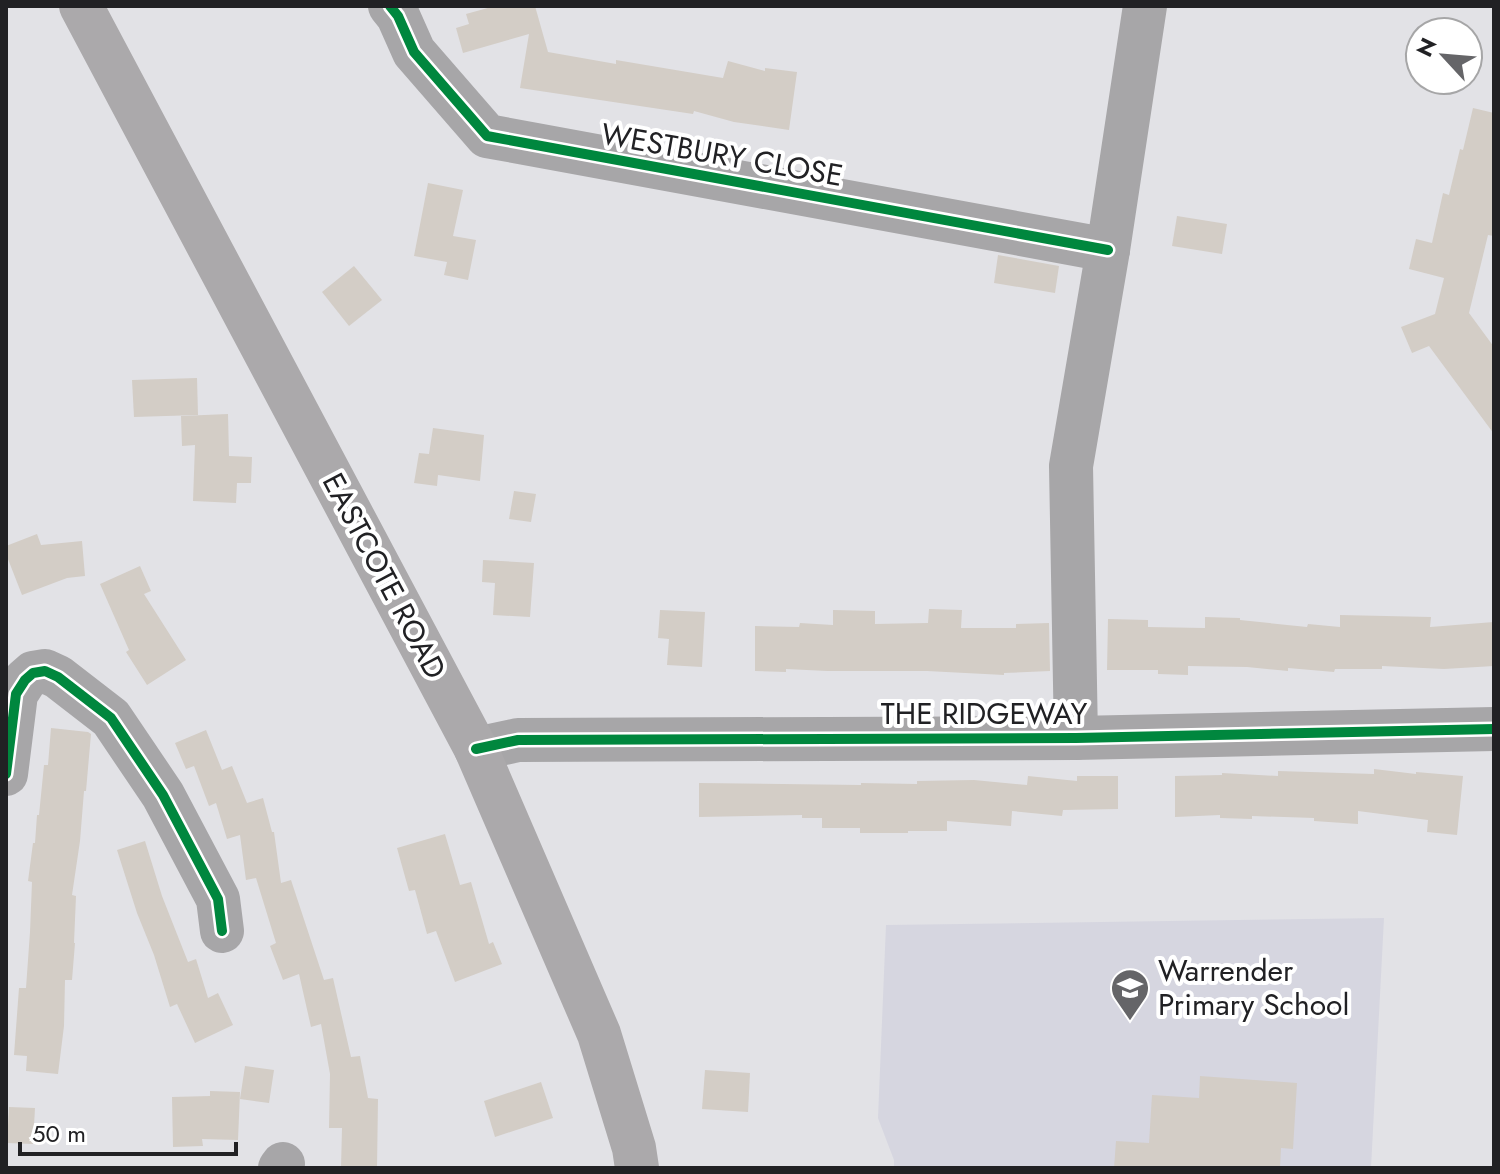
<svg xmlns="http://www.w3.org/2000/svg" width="1500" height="1174" viewBox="0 0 1500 1174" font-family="Jost,sans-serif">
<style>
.built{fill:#d6d6e0}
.building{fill:#d3cdc6}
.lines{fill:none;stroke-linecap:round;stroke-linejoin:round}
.minor{stroke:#a7a6a8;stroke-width:44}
.major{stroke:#aba9ab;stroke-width:44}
.cycleway-casing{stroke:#fff;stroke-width:15}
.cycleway{stroke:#00873e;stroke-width:10}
.labels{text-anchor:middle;stroke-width:8;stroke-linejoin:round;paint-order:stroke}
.street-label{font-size:30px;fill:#212124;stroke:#fff}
.poi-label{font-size:30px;fill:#212124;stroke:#fff;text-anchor:start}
</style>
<rect width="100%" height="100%" fill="#e2e2e6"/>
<path class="built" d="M1384,918L1371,1168H894V1160L878,1118L886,925Z"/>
<g class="building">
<path d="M495,6H535L548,52L616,64V60L723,78L728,61L765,71V68L797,72L789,130L734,122L694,111L693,114L520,88L529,34L463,53L456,28L469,24L466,14Z"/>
<path d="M1473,108L1494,113V236L1488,235L1469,313L1494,347V434L1429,346L1412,353L1401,327L1435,314L1444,278L1409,269L1416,239L1432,243L1443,193L1449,195L1460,149L1463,150Z"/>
<path d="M428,183L463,190L453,236L476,240L468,280L444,275L447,262L414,256Z"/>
<path d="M1177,216L1227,224L1222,254L1172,246Z"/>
<path d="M998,255L1059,266L1055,293L994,283Z"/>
<path d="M354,266L382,300L349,326L322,292Z"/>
<path d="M197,378L198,415L134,417L132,380Z"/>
<path d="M228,414L229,456L252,457L251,483H237L236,503L193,501L195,445L182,446L181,416Z"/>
<path d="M433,428L484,435L480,481L438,475L437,486L414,483L419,453L429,454Z"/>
<path d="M514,491L536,494L531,522L509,519Z"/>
<path d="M37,534L41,545L82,541L85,576L67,578L22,595L6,554V546Z"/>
<path d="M483,560L534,563L530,617L493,615L495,583L482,582Z"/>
<path d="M140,566L151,591L144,594L186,660L147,685L126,652L129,650L100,584Z"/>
<path d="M929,609L962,610L961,628H1016V624L1049,623L1050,671L1004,673V675L927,671H827L786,669V672L755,671V626L799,627L800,623L833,625V610L875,611V624L928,623Z"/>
<path d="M660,610L705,612L702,667L667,665L669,639L658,638Z"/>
<path d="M1340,615L1431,617L1430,627L1494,622V666L1444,669L1382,666V669H1335L1334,672L1288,668V671L1247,667L1188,666V675L1158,674V670H1107L1108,619L1148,620V627L1205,628V617L1240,618V620L1307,627L1308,624L1340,627Z"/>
<path d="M51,728L88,732L91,734L86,791H84L80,841L72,895L76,896L74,943H75L72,980H65L64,1026L58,1074L26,1071L27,1056L14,1055L19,988H26L30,932L32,882L28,881L33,843H35L37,815H39L44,765H48Z"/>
<path d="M206,730L222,770L232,766L247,803L263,798L272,832H274L281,883L291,880L324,980L333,978L351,1057L360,1056L368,1098L378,1099L377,1168H341L342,1128H329L330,1074L321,1024L311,1027L299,974L283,980L270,946L276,943L256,878L246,880L240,835L227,839L216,803L209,806L194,766L186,769L175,743Z"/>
<path d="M1374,769L1416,774V772L1463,776L1457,835L1427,832L1428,820L1358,811V824L1314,821V818L1252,816V819L1220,818V815L1175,817V776L1222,775V773L1278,776V771L1374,774Z"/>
<path d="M1028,776L1077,781V776H1118V809L1063,810L1062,816L1012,811L1011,826L947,821V831H908V833H860V828H822V818H802V815L699,817V783L861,785V783L917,784V781L974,780L1027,785Z"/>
<path d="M445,834L460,885L471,882L489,944L493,942L502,964L455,982L436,931L427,934L415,890L409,891L397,848Z"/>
<path d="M145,841L162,896L188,962L196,959L208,998L218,993L233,1025L195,1043L177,1004L170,1007L154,955L137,913L117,850Z"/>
<path d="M245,1066L274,1070L269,1103L240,1099Z"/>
<path d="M705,1070L750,1073L748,1112L702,1109Z"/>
<path d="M1200,1076L1297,1083L1293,1149L1281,1148L1280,1168H1114L1116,1141L1149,1143L1152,1095L1199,1098Z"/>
<path d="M541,1082L553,1118L495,1137L484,1101Z"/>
<path d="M210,1091L240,1092L238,1140L202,1139L203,1146L173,1147L172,1097L210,1096Z"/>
<path d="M9,1107L35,1108L33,1144L7,1143Z"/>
</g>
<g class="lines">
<g class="minor">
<path d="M390,6L398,16L414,52L487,136L1108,250"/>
<path d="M1076,738L1071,466L1108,250L1145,6"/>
<path d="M476,749L518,740L1076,738L1494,729"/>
<path d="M6,774L16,694L25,680L33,673L45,671L58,677L111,718L163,795L218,899L222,931"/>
<path d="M280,1168L283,1164"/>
</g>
<path class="major" d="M81,6L476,749L599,1034L634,1148L637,1168"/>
<g class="cycleway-casing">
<g id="cycleway">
<path d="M390,6L398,16L414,52L487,136L1108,250"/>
<path d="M476,749L518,740L1076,738L1494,729"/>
<path d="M6,774L16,694L25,680L33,673L45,671L58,677L111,718L163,795L218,899L222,931"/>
</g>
</g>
<use href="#cycleway" class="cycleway"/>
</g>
<defs>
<g id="school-pin" transform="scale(2)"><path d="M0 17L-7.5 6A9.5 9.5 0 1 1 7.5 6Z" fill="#656568" stroke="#fff"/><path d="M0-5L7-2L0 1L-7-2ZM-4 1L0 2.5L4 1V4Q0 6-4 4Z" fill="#fff"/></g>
</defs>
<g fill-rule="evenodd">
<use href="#school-pin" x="1130" y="988"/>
</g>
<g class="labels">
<g class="street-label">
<text transform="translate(722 155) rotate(10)" y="10">WESTBURY CLOSE</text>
<text transform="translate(384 576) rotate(62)" y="10">EASTCOTE ROAD</text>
<text x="984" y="724">THE RIDGEWAY</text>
</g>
<g class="poi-label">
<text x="1158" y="981">Warrender<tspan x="1158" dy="34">Primary School</tspan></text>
</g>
</g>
<rect width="1500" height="1174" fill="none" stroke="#212124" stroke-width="16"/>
<g transform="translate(1444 56) rotate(296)"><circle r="38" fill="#ffffff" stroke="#a6a6a7" stroke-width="2"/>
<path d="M0-6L14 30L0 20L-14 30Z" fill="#656568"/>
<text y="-12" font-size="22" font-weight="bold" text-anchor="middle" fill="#212124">N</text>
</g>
<path d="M20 1142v12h216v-12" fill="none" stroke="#212124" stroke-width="4"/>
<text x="32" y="1142" font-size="24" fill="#212124" stroke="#ffffff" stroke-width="6" paint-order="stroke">50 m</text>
</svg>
